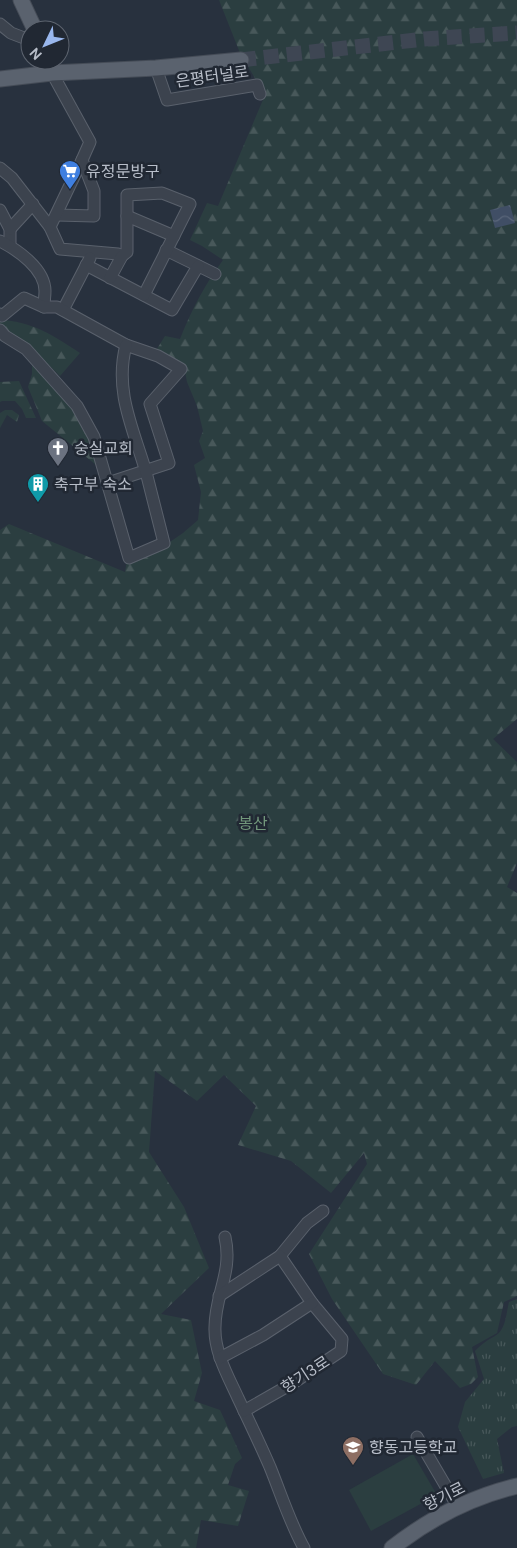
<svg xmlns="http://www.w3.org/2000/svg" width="517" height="1548" viewBox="0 0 517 1548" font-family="'DM Sans','Noto Sans KR',sans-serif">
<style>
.grass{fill:#2b3e40}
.forest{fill:url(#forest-firs)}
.park{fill:url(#park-tufts)}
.water{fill:url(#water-waves)}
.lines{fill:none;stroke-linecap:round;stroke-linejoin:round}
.major-tunnel{stroke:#3e4653;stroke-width:15;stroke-dasharray:15 8;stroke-linecap:butt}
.minor-casing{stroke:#5a616c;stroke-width:13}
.major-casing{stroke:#454c57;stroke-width:17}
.minor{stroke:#3c434e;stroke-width:11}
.major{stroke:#5a626e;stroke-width:15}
.labels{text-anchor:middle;stroke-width:5;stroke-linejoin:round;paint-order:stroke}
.street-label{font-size:16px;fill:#b8bec9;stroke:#212833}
.poi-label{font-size:16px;fill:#b8bec9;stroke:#212833;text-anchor:start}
.park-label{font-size:16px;fill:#72977b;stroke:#212833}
</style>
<defs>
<pattern id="forest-firs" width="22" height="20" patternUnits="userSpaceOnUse" patternTransform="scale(1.25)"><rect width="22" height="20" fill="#2b3e40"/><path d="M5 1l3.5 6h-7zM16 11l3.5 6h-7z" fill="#48585a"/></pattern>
<pattern id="park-tufts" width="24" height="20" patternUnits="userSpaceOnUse" patternTransform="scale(1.25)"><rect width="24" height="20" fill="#2b3e40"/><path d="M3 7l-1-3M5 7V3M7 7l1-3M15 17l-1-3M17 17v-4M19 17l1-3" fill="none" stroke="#48585a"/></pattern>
<pattern id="water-waves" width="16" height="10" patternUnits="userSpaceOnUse" patternTransform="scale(1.25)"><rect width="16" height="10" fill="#404e65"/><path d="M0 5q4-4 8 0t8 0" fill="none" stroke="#5a667a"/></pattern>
</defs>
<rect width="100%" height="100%" fill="#28313e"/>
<path class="grass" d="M413,1454L437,1495L371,1531L349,1490Z"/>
<g class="forest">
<path d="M219,0H517V719L493,739L517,762V863L507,887L517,893V1296L504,1302L497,1333L472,1347L478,1377L471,1384L460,1388L435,1361L416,1385L383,1374L332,1299L309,1254L367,1164L364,1153L331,1193L291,1161L238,1145L256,1106L224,1075L197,1101L155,1071L149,1152L184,1207L209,1268L161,1314L191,1320L202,1373L194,1401L220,1410L242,1458L235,1464L228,1485L249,1491L238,1526L201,1520L196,1548H0V530L9,524L125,572L127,560L164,546L183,533L198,520L201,492L194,465L205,458L199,441L203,431L197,406L187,382L184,366L155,352L165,336L180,339C191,311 205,284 223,260L202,246L190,240L207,203L218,206L265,95L240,53Z"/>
<path d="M0,320C32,321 54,336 80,353L60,376L24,341L7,331L0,325Z"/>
<path d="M32,358L74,406L93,439L101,469L42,421L28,387L32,374Z"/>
<path d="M19,381L36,418H26L22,409L15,401H2L0,402V382Z"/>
<path d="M5,410H12L19,415L17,422L7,415L0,428V413Z"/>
</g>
<path class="park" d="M517,1299V1426L512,1427L497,1439L504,1473L483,1479L458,1427L465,1402L484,1379L475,1351C484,1342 485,1342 495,1336C506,1330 506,1314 509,1302Z"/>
<path class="water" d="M510,205L515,223L495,228L490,210Z"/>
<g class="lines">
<path class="major-tunnel" d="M241,60L424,39L517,33"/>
<g class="minor-casing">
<g id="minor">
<path d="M0,24L11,33L24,38L30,36"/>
<path d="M156,68L167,100L257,85L260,94"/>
<path d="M0,168L12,178L50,227L60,249L118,254L122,256"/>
<path d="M0,210L10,229V246"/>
<path d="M57,215L94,216V191L82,160"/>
<path d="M127,216L174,236"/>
<path d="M50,227L82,160L90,142L52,73"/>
<path d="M10,229L33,204"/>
<path d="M0,241C18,250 45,269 45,291C45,296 44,302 44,307"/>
<path d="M166,250L215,274"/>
<path d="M86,265L172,310L198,266"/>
<path d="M110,278L122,256L127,252V195L162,193L190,204L144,295"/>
<path d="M63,310L90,258"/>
<path d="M0,314L2,316L24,298L44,307H57L126,345L158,356L181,369L150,404L169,463L108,483"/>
<path d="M0,330L5,336L26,349L77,406L94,437L129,558L164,543C158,519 152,495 146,472C133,428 114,391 126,345"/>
<path d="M225,1237C233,1272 215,1294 215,1327C214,1352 228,1376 238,1398C249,1421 260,1444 270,1467C281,1494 290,1523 304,1548"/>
<path d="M280,1256L307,1223L323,1211"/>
<path d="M219,1296L280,1256L312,1303L342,1339L341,1351L293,1383L244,1411"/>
<path d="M220,1358L263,1335L312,1303"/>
<path d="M417,1437L458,1507"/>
</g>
</g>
<g class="major-casing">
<g id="major">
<path d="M21,0L35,30"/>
<path d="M0,79L52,73L156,68L241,60"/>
<path d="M392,1548C429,1519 471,1497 517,1486"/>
</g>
</g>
<use href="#minor" class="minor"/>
<use href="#major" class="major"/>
</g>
<defs>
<g id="supermarket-pin" transform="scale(1.125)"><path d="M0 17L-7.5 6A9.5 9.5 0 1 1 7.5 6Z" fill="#3f7fe0" stroke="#212833"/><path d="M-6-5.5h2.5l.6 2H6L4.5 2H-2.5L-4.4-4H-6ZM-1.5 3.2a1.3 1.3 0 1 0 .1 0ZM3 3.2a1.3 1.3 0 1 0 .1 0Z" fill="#fff"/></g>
<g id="church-pin" transform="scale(1.125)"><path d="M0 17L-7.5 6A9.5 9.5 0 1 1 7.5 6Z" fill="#6b7280" stroke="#212833"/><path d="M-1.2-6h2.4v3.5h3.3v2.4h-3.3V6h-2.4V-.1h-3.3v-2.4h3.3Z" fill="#fff"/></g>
<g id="building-pin" transform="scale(1.125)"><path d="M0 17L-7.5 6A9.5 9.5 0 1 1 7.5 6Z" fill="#0f9aa8" stroke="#212833"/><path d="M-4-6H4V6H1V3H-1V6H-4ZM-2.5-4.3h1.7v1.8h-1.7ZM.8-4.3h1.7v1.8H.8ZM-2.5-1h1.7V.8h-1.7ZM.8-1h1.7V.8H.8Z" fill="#fff"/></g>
<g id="school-pin" transform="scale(1.125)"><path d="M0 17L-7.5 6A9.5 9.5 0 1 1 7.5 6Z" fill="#8d6e63" stroke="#212833"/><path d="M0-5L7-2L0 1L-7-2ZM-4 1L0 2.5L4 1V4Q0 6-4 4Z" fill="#fff"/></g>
</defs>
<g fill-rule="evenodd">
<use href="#supermarket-pin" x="70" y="171"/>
<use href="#church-pin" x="58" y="448"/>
<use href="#building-pin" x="38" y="484"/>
<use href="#school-pin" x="353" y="1447"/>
</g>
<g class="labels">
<g class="street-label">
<text transform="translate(212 76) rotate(-8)" y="6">은평터널로</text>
<text transform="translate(305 1374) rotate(-33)" y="6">향기3로</text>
<text transform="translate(444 1496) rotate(-27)" y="6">향기로</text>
</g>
<g class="poi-label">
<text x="86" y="177">유정문방구</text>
<text x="74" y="454">숭실교회</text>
<text x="54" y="490">축구부 숙소</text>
<text x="369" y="1453">향동고등학교</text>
</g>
<g class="park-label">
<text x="253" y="829">봉산</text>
</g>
</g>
<g transform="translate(45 45) rotate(227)"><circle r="24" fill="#212833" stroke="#5d646f"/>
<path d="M0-4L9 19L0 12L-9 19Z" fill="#99b7ed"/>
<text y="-8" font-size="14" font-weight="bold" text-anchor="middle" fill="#b8bec9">N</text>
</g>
</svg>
